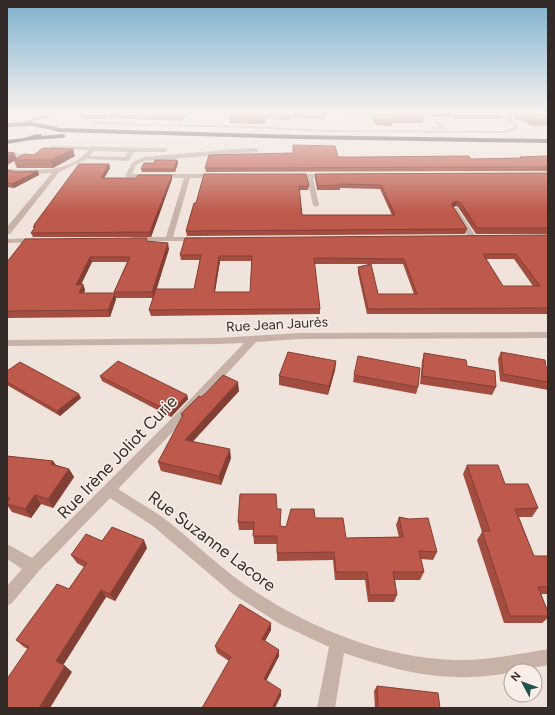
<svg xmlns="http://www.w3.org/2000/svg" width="555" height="715" font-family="Figtree,sans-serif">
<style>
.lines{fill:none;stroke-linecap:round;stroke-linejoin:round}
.minor{fill:#c7b2a8;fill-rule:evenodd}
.major{fill:#755f59;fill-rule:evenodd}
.highway{fill:#54433f;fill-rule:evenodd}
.wall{fill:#a34d40;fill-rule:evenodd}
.shaded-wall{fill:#843f34}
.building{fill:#bd5a4b;stroke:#843f34;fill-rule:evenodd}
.labels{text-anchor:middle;stroke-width:3;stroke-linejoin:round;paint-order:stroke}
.street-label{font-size:14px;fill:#342a27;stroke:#f8eee7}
.near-street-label{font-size:17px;fill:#342a27;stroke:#f8eee7}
</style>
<rect width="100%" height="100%" fill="#f0e3db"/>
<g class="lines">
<g class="minor">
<polygon points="495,112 501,112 518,123 518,129 505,133 325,132 251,128 92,124 90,123 92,122 251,126 325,130 504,131 514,127 514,125"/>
<polygon points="435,118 444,127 444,129 431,129 431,127 438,127 433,119"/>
<path d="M 53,146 L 165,148 L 168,150 L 165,152 L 134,152 L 129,160 L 127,161 L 87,159 L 59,172 L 10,234 L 7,234 L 7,227 L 52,173 L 17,174 L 7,171 L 7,169 C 35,170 68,174 89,150 L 51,149 L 51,147 ZM 94,151 L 128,152 L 125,157 L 90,156 Z"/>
<polygon points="235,149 256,148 259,150 256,152 144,161 136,165 132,174 216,174 219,176 216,178 190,178 173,237 201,237 201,241 131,241 131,237 166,237 184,178 126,177 125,176 132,163 143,157"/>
<polygon points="14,152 22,155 26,159 19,166 14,165 20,159 12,155 11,154"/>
<polygon points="328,174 331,176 330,177 313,178 319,205 316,207 313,205 307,178 294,178 291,176 294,174"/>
<polygon points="453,208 457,208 477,238 476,240 470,240 452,209"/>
<polygon points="36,238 40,240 39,242 7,243 7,239"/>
<path d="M 548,332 L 548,338 L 300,339 L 256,342 L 186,418 L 118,489 C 135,500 153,510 169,522 C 194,542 217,565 244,584 C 304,626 381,658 455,660 C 486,661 518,654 548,649 L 548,665 C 517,671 487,679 455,677 C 416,676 380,665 344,653 L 335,708 L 317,708 L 329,647 L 280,624 L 233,594 L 153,526 L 110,498 L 38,572 L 12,603 L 7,606 L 7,586 L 22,569 L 7,559 L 7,544 L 32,558 L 178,412 L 244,343 L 217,344 L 7,346 L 7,340 L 217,338 L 300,333 Z"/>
</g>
<polygon class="major" points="58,112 66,112 18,125 16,124"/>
<g class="highway">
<polygon points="33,122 60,128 301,135 548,139 548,143 301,139 60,132 33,126 7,127 7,123"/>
<polygon points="37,134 41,134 42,136 63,134 66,136 63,138 31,140 7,144 7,140 24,138"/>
</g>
</g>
<g class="wall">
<polygon points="82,112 188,112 182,121 106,118 104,119 81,119 80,114"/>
<polygon points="233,112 500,112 504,115 503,119 455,119 454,117 422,116 424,119 423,123 392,123 392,126 376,125 370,116 325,114 325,119 290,118 289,120 266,119 265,124 230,123 229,119"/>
<polygon points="504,112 548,112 548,125 532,126 520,120 516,120"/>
<polygon points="7,152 14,153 17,159 34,155 75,156 53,168 17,168 14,161 7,165"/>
<polygon points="548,156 548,171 206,172 205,168 338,157 471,159 520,158 520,157"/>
<polygon points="177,160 178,163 175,172 142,172 141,169 154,163"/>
<polygon points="109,164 110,168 104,178 137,178 172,175 172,179 151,237 33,237 31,233 34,229 34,225"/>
<polygon points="7,171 16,172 38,171 39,175 14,188 7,187"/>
<polygon points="548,173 548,234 476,234 458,207 456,206 453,207 467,229 465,234 187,236 186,231 196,203 204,174 309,186 308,190 299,190 302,215 392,215 380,189 340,188 340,190 317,190 315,178 315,174"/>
<path d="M 548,235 L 548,314 L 367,314 L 358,273 L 358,267 L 378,294 L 414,294 L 403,264 L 314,264 L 320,309 L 320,314 L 151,316 L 149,310 L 153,298 L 116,298 L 114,292 L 127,262 L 92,262 L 81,284 L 83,284 L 85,290 L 84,293 L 115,293 L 116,299 L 110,317 L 7,318 L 7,262 L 148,242 L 169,249 L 156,289 L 194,289 L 200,260 L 181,260 L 180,255 ZM 486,259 L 514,259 L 533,286 L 503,286 ZM 220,261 L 252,261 L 250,292 L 215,292 Z"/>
<polygon points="501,352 548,368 548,390 500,381 498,359"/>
<polygon points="424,353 467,366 496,387 492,395 420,384 422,361"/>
<polygon points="336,361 335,370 328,395 279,385 279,376"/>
<polygon points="7,371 81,398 60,416 7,385"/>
<polygon points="354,375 418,387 416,394 353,382"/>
<polygon points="100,376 187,395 188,399 171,417 102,381"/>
<polygon points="239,391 193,441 231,458 221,485 161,471 158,462 182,418 181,414 205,394"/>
<polygon points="7,456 53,461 56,465 69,469 74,477 53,508 41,504 31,518 12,512 7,505"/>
<polygon points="467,465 505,484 538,508 532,517 519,517 534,556 548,556 548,594 541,594 548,612 548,618 542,623 504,623 477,540 482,532 463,474"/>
<polygon points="277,509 281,526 286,527 315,518 346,538 399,537 396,525 399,517 437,552 433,560 421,559 424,572 420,580 395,580 397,595 394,602 368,602 365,580 335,580 333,560 277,561 277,544 254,544 253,530 239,530 238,522"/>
<polygon points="102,541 147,548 115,601 106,597 63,665 65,666 72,672 24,647 16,640 69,589 84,567 77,563 71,555"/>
<polygon points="271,623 271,630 265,641 279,656 266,681 281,696 217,653 215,646"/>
<polygon points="377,686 440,708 375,708 374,691"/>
</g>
<g class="shaded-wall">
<polygon points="184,112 188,112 182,121 181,116"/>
<polygon points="105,113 106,118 104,119 103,114"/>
<polygon points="73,149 75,156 53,168 51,160"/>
<polygon points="14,153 17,159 7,165 7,157"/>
<polygon points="177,160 178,163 175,172 174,169"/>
<polygon points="109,164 110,168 102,182 101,178"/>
<polygon points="38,171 39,175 14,188 12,184"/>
<polygon points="172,175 172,179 151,237 150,232"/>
<polygon points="457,201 456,206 451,208 452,203"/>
<polygon points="168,243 169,249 154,298 152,292"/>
<polygon points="219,256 220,261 214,297 214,292"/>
<polygon points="90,257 92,262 78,291 76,285"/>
<polygon points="83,284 85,290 81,299 79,293"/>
<polygon points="115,293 116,299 110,317 108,310"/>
<polygon points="336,361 335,370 328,395 329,386"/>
<polygon points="238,382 239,391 187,448 185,440"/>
<polygon points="79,394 81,398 60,416 57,411"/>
<polygon points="187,395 188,399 171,417 170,412"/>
<polygon points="230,449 231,458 221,485 219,476"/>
<polygon points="53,461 58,470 51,464"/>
<polygon points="69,469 74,477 53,508 48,499"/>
<polygon points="35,495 41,504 31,518 25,509"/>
<polygon points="144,540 147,548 115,601 110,594"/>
<polygon points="101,590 106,597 62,667 56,661"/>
<polygon points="271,623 271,630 262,646 262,639"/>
<polygon points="279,650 279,656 264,685 264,679"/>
<polygon points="65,666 72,672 50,708 39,708"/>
<polygon points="281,690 281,696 275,708 272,708"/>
</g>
<g class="building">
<polygon points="82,112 184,112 181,116 105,113 103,114 80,114"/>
<polygon points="233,112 325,112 325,115 290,113 289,116 266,115 265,120 229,119"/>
<polygon points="371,112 420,112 424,119 391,119 393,121 376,121"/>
<polygon points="439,112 500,112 504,115 456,114 455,113"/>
<polygon points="512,112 548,112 548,121 534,121 522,116 517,115"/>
<polygon points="293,145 335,146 338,157 363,157 469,156 471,159 522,158 520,157 548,156 548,167 205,168 209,155 293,153"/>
<polygon points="43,148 73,149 51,160 14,160 24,154 34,155"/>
<polygon points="7,152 14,153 7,157"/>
<polygon points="155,160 177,160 174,169 141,169 144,163 154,163"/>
<polygon points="79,164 109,164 101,178 137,178 138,175 172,175 150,232 31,233 35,227 33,227 35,225 34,225"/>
<polygon points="8,170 16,172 38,171 12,184 7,183 7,171"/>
<polygon points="548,173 548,228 477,228 460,202 457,201 452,203 452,205 467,229 186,231 194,203 196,203 204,174 306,174 309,186 299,186 302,215 395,215 381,185 339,184 340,185 318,186 315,174"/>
<path d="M 548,235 L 548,308 L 368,309 L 358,267 L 371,264 L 378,294 L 417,294 L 404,259 L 314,258 L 320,309 L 149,310 L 156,289 L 194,289 L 201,255 L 180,255 L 185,238 ZM 483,254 L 516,254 L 540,286 L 503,286 ZM 219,256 L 252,256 L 250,292 L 214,292 Z"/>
<polygon points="147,238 146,241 168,243 152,292 114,292 130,257 90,257 76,285 83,284 79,293 115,293 108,310 7,311 7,262 25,239"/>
<polygon points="288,352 336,361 329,386 279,376"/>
<polygon points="501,352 545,360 546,367 548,368 548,382 503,374"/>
<polygon points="424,353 466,360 467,366 495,371 496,387 422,376"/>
<polygon points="358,356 420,368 418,387 354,375"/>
<polygon points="118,361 187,395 170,412 100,376"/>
<polygon points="20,362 79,394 57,411 7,382 7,371"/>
<polygon points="223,375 238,382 185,440 230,449 219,476 158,462 183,415 181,414 199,396 201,397 205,394"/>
<polygon points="7,456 53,461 51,464 69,469 48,499 35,495 25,509 7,504 7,502 10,498 7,497"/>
<polygon points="467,465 498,465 505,484 528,484 538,508 515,509 534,556 548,556 548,587 538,587 548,612 548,616 510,616 482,531 490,531"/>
<polygon points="240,494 276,494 277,509 281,509 280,526 286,527 291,509 314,509 315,518 343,518 346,538 403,537 399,517 409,519 428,518 437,552 419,551 424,572 393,572 397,595 370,595 367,572 336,572 334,552 277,553 277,536 253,536 254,522 238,522"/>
<polygon points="112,527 144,540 110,594 101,590 56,661 65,666 39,708 7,708 7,679 29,647 16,640 57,584 69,589 87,563 71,555 86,534 102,541"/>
<polygon points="240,604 271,623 262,639 279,650 264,679 281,690 272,708 202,708 231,657 215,646"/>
<polygon points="377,686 438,693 440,708 378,708"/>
</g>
<linearGradient id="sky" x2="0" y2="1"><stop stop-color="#7db0ce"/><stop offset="0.53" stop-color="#f8f2ef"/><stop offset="1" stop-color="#f8f2ef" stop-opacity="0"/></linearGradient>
<rect width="555" height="212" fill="url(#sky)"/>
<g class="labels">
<g class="street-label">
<text transform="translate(277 324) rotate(-3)" y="5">Rue Jean Jaurès</text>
</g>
<g class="near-street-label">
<text transform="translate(117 457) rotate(-46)" y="6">Rue Irène Joliot Curie</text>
<text transform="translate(212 541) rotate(37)" y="6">Rue Suzanne Lacore</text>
</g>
</g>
<rect width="555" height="715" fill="none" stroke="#342a27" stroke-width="16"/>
<g transform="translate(523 683) rotate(311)"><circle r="19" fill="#f8eee7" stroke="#aaa09a"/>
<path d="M0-3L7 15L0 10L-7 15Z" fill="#205250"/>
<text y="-6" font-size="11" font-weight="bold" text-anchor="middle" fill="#342a27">N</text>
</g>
</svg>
